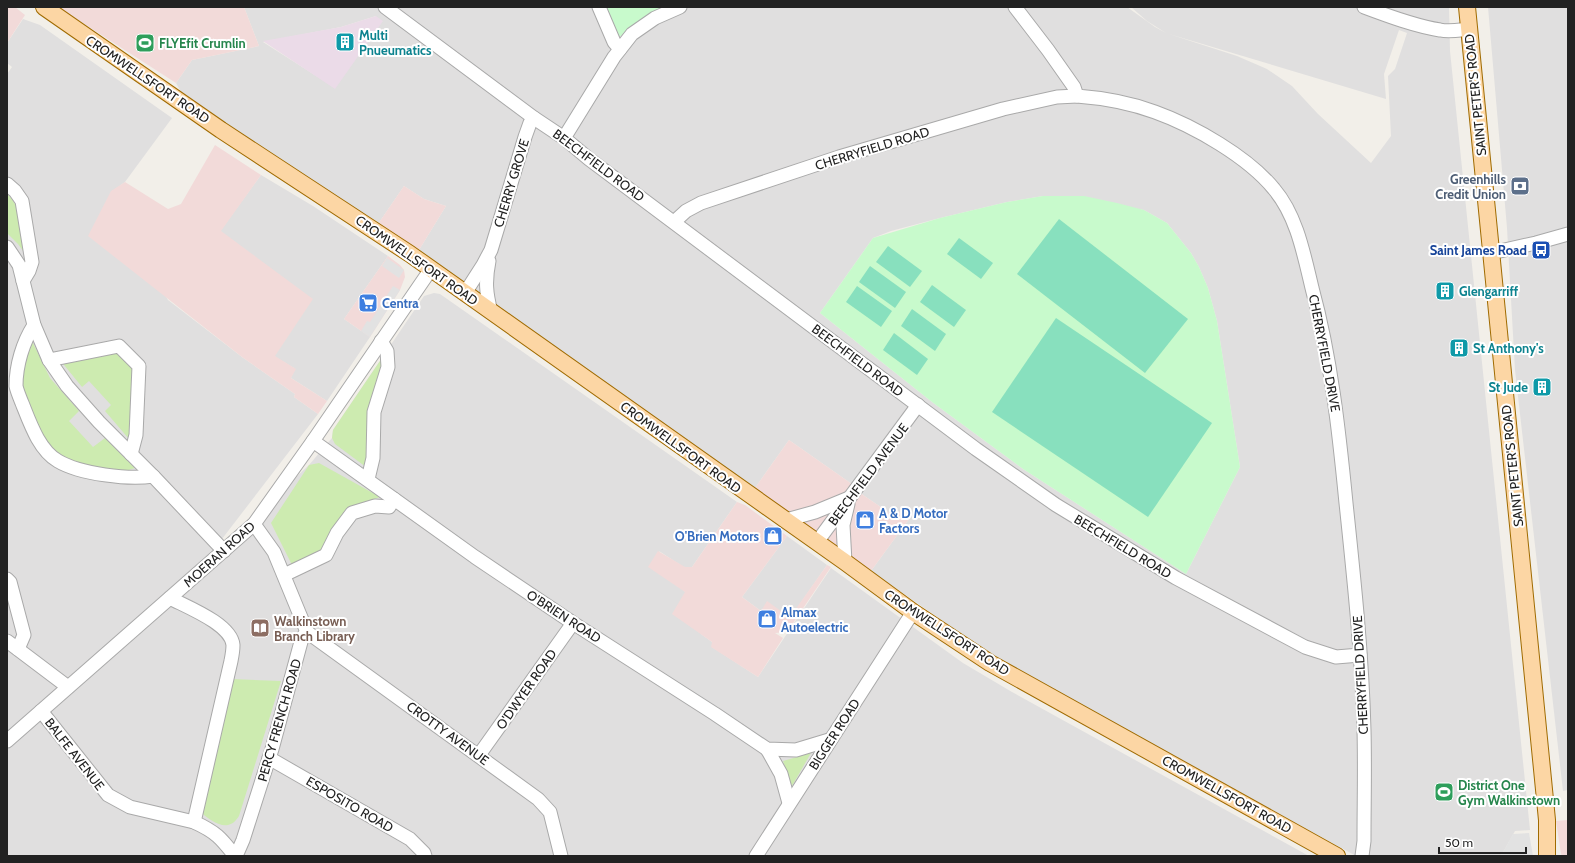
<svg xmlns="http://www.w3.org/2000/svg" width="1575" height="863" font-family="Cabin,sans-serif">
<style>
.residential{fill:#e0dfdf;fill-rule:evenodd}
.commercial{fill:#f2dad9}
.industrial{fill:#ebdbe8}
.grass{fill:#cdebb0}
.park{fill:#c8facc}
.pitch{fill:#88e0be}
.parking{fill:#e2e2e2}
.lines{fill:none;stroke-linecap:round;stroke-linejoin:round}
.minor-casing{stroke:#a9a9a9;stroke-width:15}
.major-casing{stroke:#a06b00;stroke-width:18}
.minor{stroke:#fff;stroke-width:13}
.major{stroke:#fcd6a4;stroke-width:16}
.labels{text-anchor:middle;stroke-width:4;stroke-linejoin:round;paint-order:stroke}
.culture-label{font-size:13px;font-weight:bold;fill:#0d838f;stroke:#fff;text-anchor:start}
.leisure-label{font-size:13px;font-weight:bold;fill:#27864d;stroke:#fff;text-anchor:start}
.street-label{font-size:13px;fill:#222;stroke:#fff}
.service-label{font-size:13px;font-weight:bold;fill:#4e5e75;stroke:#fff;text-anchor:end}
.transit-label{font-size:13px;font-weight:bold;fill:#164399;stroke:#fff;text-anchor:end}
.shop-label{font-size:13px;font-weight:bold;fill:#366cbe;stroke:#fff;text-anchor:start}
.education-label{font-size:13px;font-weight:bold;fill:#785e54;stroke:#fff;text-anchor:start}
</style>
<rect width="100%" height="100%" fill="#f2efe9"/>
<g class="residential">
<path d="M 244,7 L 1127,7 L 1155,27 L 1166,33 L 1147,21 L 1131,7 L 1449,7 L 1450,51 L 1530,830 L 1515,831 L 1501,856 L 1356,856 L 996,658 L 871,571 L 909,519 L 898,511 L 894,516 L 863,495 L 849,482 L 789,440 L 755,488 L 419,250 L 446,206 L 424,199 L 404,186 L 378,224 L 185,99 L 176,83 L 192,60 L 259,46 ZM 376,16 L 335,88 L 263,42 L 341,27 ZM 1399,30 L 1407,33 L 1395,69 L 1388,76 L 1391,136 L 1371,163 L 1318,114 L 1292,86 L 1267,69 L 1237,56 L 1169,34 L 1386,99 L 1384,74 ZM 1043,196 L 1144,210 L 1167,223 L 1191,253 L 1199,267 L 1208,288 L 1217,321 L 1240,467 L 1186,574 L 1023,469 L 932,402 L 820,313 L 873,238 L 891,231 L 940,218 L 1007,202 Z"/>
<polygon points="1488,7 1568,7 1568,790 1563,791 1515,370 1507,228"/>
<polygon points="23,19 40,25 172,118 125,182 111,192 168,300 242,357 295,394 294,397 318,414 202,565 309,465 332,438 333,430 424,296 434,293 440,294 737,502 692,567 685,568 659,551 685,592 701,634 712,642 712,647 758,677 831,568 963,663 1012,692 1309,856 7,856 7,74 12,67 7,63 7,43"/>
<polygon points="261,175 313,206 388,256 344,319 370,337 327,401 291,378 294,368 275,357 220,231"/>
<polygon points="787,536 827,565 795,611 785,614 761,611 742,597"/>
</g>
<g class="commercial">
<polygon points="7,7 15,7 25,15 7,43"/>
<polygon points="58,7 244,7 259,46 192,60 176,83"/>
<polygon points="215,145 261,175 221,231 313,299 275,356 296,369 291,378 327,401 318,414 294,397 295,394 242,357 88,236 111,191 125,182 168,209 181,204"/>
<polygon points="404,186 424,199 446,206 419,250 378,224"/>
<polygon points="388,256 400,265 404,270 405,277 400,290 370,337 344,319"/>
<polygon points="789,440 849,482 863,495 894,516 898,511 909,519 871,571 755,488"/>
<polygon points="737,502 745,505 787,536 742,597 761,611 767,601 785,614 790,607 795,610 827,565 831,567 787,632 775,633 783,638 758,677 711,647 712,642 672,614 685,592 648,567 658,551 685,567 692,567"/>
<polygon points="1568,820 1568,856 1562,856 1561,854 1556,821"/>
</g>
<polygon class="industrial" points="376,16 383,21 335,89 263,41 341,27"/>
<g class="grass">
<path d="M 7,194 C 22,206 24,237 26,255 L 18,244 L 7,233 Z"/>
<polygon points="28,343 33,343 50,378 79,411 69,421 93,447 105,438 135,468 123,472 85,469 57,456 34,422 24,395 22,372"/>
<polygon points="115,350 131,359 135,377 129,439 105,411 111,405 89,381 82,387 60,360"/>
<polygon points="384,355 385,359 369,413 366,467 335,444 332,438 333,430"/>
<polygon points="319,463 380,497 346,509 332,531 326,550 292,565 271,523 309,465"/>
<path d="M 232,679 L 281,681 L 239,816 C 228,834 213,822 200,812 Z"/>
<polygon points="811,753 792,786 783,761"/>
</g>
<g class="park">
<polygon points="605,7 663,7 627,29 621,36 618,36"/>
<polygon points="1043,196 1084,196 1117,203 1144,210 1167,223 1191,253 1199,267 1208,288 1217,321 1240,467 1186,574 1023,469 932,402 820,313 873,238 940,218 1007,202"/>
</g>
<g class="pitch">
<polygon points="1059,219 1188,319 1145,373 1017,274"/>
<polygon points="959,238 993,263 981,279 947,254"/>
<polygon points="888,246 922,271 910,287 876,262"/>
<polygon points="870,266 906,292 895,308 859,282"/>
<polygon points="932,285 966,310 954,327 920,302"/>
<polygon points="857,286 892,311 881,327 846,302"/>
<polygon points="912,309 946,334 935,351 901,326"/>
<polygon points="1056,318 1212,423 1148,517 992,412"/>
<polygon points="894,333 928,359 917,375 883,350"/>
</g>
<g class="parking">
<polygon points="387,258 404,270 399,278 382,266"/>
<polygon points="393,286 400,290 370,337 361,331 367,321 370,322"/>
<polygon points="1529,833 1533,856 1501,856 1513,834"/>
</g>
<g class="lines">
<g class="minor-casing">
<g id="minor">
<polyline points="385,7 534,118 564,138 589,159 976,449 1056,505 1176,578 1305,647 1336,657 1360,655"/>
<polyline points="599,7 614,42 620,49"/>
<path d="M 1015,7 L 1048,50 L 1074,87 L 1077,96 C 1103,98 1131,103 1155,112 C 1194,126 1248,157 1274,189 C 1297,216 1304,255 1312,288 C 1331,358 1339,431 1346,503 C 1354,579 1362,654 1364,730 C 1365,767 1364,804 1364,841 L 1362,856"/>
<path d="M 1364,7 C 1388,16 1415,26 1440,30 C 1450,32 1459,30 1469,29"/>
<polyline points="564,138 614,57 632,34 655,18 680,7"/>
<polyline points="7,184 15,191 22,201 32,262 29,271 23,281"/>
<polyline points="674,222 686,211 701,203 839,157 1003,109 1057,97 1077,96"/>
<polyline points="7,247 19,265 34,325 49,360 67,386 99,422 153,476 224,551"/>
<polyline points="1491,253 1536,243 1568,234"/>
<path d="M 489,261 C 485,281 486,293 491,312"/>
<polyline points="465,293 483,265 491,250 525,137 530,123 534,118"/>
<path d="M 34,325 C 23,342 16,365 16,386 C 17,391 20,398 22,403 C 30,423 39,450 58,461 C 80,474 129,480 153,476"/>
<polyline points="49,360 119,346 139,366 136,435 131,454"/>
<polyline points="313,441 475,557 573,623 715,714 767,749 796,750 829,740"/>
<polyline points="368,479 373,458 374,412 388,367 387,351 381,341"/>
<polyline points="786,520 815,512 849,498"/>
<polyline points="254,524 274,552 307,632"/>
<polyline points="817,542 918,405"/>
<polyline points="845,562 843,525 848,504"/>
<polyline points="284,575 326,555 337,533 352,513 375,506 389,507 394,499"/>
<polyline points="7,579 10,582 24,635 18,649"/>
<path d="M 170,598 C 187,607 231,624 233,645 C 233,650 232,656 231,661 L 194,822"/>
<polyline points="307,632 538,799 550,812 561,856"/>
<polyline points="7,641 68,687"/>
<path d="M 41,711 L 108,795 L 130,807 L 194,822 C 216,832 221,838 235,856"/>
<polyline points="7,741 254,524 313,441 431,269"/>
<polyline points="767,749 781,774 789,803"/>
<polyline points="479,755 573,623"/>
<polyline points="269,758 410,839 424,853 425,856"/>
<polyline points="236,856 243,840 272,749 302,638 307,632"/>
<polyline points="756,856 913,612"/>
</g>
</g>
<g class="major-casing">
<g id="major">
<polyline points="44,7 221,130 410,254 845,562 913,612 990,663 1337,856"/>
<polyline points="1467,7 1547,820 1547,856"/>
</g>
</g>
<use href="#minor" class="minor"/>
<use href="#major" class="major"/>
</g>
<defs>
<g id="building-square" transform="scale(1)"><rect x="-9" y="-9" width="18" height="18" rx="4" fill="#0f9aa8" stroke="#fff"/><path d="M-4-6H4V6H1V3H-1V6H-4ZM-2.5-4.3h1.7v1.8h-1.7ZM.8-4.3h1.7v1.8H.8ZM-2.5-1h1.7V.8h-1.7ZM.8-1h1.7V.8H.8Z" fill="#fff"/></g>
<g id="stadium-square" transform="scale(1)"><rect x="-9" y="-9" width="18" height="18" rx="4" fill="#2e9e5b" stroke="#fff"/><path d="M0-5a6.5 5 0 1 0 0 10a6.5 5 0 1 0 0-10ZM-3.5-1.8h7v3.6h-7Z" fill="#fff"/></g>
<g id="bank-square" transform="scale(1)"><rect x="-9" y="-9" width="18" height="18" rx="4" fill="#5c6f8a" stroke="#fff"/><path d="M-6-4H6V4H-6ZM0-2.3a2.3 2.3 0 1 0 0 4.6a2.3 2.3 0 1 0 0-4.6Z" fill="#fff"/></g>
<g id="bus-square" transform="scale(1)"><rect x="-9" y="-9" width="18" height="18" rx="4" fill="#1a4fb4" stroke="#fff"/><path d="M-5-6H5V4H4V6H2V4H-2V6H-4V4H-5ZM-3.5-4V0h7V-4ZM-3.5 1.2v1.5H-2V1.2ZM2 1.2v1.5H3.5V1.2Z" fill="#fff"/></g>
<g id="supermarket-square" transform="scale(1)"><rect x="-9" y="-9" width="18" height="18" rx="4" fill="#3f7fe0" stroke="#fff"/><path d="M-6-5.5h2.5l.6 2H6L4.5 2H-2.5L-4.4-4H-6ZM-1.5 3.2a1.3 1.3 0 1 0 .1 0ZM3 3.2a1.3 1.3 0 1 0 .1 0Z" fill="#fff"/></g>
<g id="shop-square" transform="scale(1)"><rect x="-9" y="-9" width="18" height="18" rx="4" fill="#3f7fe0" stroke="#fff"/><path d="M-5-2.5h2.3a2.7 3.5 0 0 1 5.4 0H5L5.5 6h-11ZM-1.5-2.5h3a1.5 2.3 0 0 0-3 0Z" fill="#fff"/></g>
<g id="library-square" transform="scale(1)"><rect x="-9" y="-9" width="18" height="18" rx="4" fill="#8d6e63" stroke="#fff"/><path d="M-6-4Q-3-5.5-.7-3.5V5Q-3 3-6 4ZM6-4Q3-5.5 .7-3.5V5Q3 3 6 4Z" fill="#fff"/></g>
</defs>
<g fill-rule="evenodd">
<use href="#building-square" x="345" y="42"/>
<use href="#stadium-square" x="145" y="43"/>
<use href="#bank-square" x="1520" y="186"/>
<use href="#bus-square" x="1541" y="250"/>
<use href="#building-square" x="1445" y="291"/>
<use href="#supermarket-square" x="368" y="303"/>
<use href="#building-square" x="1459" y="348"/>
<use href="#building-square" x="1542" y="387"/>
<use href="#shop-square" x="865" y="520"/>
<use href="#shop-square" x="773" y="536"/>
<use href="#shop-square" x="767" y="619"/>
<use href="#library-square" x="260" y="628"/>
<use href="#stadium-square" x="1444" y="792"/>
</g>
<g class="labels">
<g class="culture-label">
<text x="359" y="40">Multi<tspan x="359" dy="15">Pnueumatics</tspan></text>
<text x="1459" y="296">Glengarriff</text>
<text x="1473" y="353">St Anthony's</text>
<text x="1528" y="392" text-anchor="end">St Jude</text>
</g>
<g class="leisure-label">
<text x="159" y="48">FLYEfit Crumlin</text>
<text x="1458" y="790">District One<tspan x="1458" dy="15">Gym Walkinstown</tspan></text>
</g>
<g class="street-label">
<text transform="translate(148 79) rotate(34)" y="5">CROMWELLSFORT ROAD</text>
<text transform="translate(1475 95) rotate(-96)" y="5">SAINT PETER'S ROAD</text>
<text transform="translate(872 148) rotate(-17)" y="5">CHERRYFIELD ROAD</text>
<text transform="translate(599 165) rotate(37)" y="5">BEECHFIELD ROAD</text>
<text transform="translate(511 183) rotate(-73)" y="5">CHERRY GROVE</text>
<text transform="translate(417 260) rotate(35)" y="5">CROMWELLSFORT ROAD</text>
<text transform="translate(1325 353) rotate(79)" y="5">CHERRYFIELD DRIVE</text>
<text transform="translate(858 360) rotate(37)" y="5">BEECHFIELD ROAD</text>
<text transform="translate(681 447) rotate(36)" y="5">CROMWELLSFORT ROAD</text>
<text transform="translate(1512 466) rotate(-96)" y="5">SAINT PETER'S ROAD</text>
<text transform="translate(868 474) rotate(-53)" y="5">BEECHFIELD AVENUE</text>
<text transform="translate(1123 546) rotate(31)" y="5">BEECHFIELD ROAD</text>
<text transform="translate(219 554) rotate(-42)" y="5">MOERAN ROAD</text>
<text transform="translate(564 616) rotate(33)" y="5">O'BRIEN ROAD</text>
<text transform="translate(947 632) rotate(33)" y="5">CROMWELLSFORT ROAD</text>
<text transform="translate(1360 675) rotate(-93)" y="5">CHERRYFIELD DRIVE</text>
<text transform="translate(526 689) rotate(-55)" y="5">O'DWYER ROAD</text>
<text transform="translate(279 720) rotate(-74)" y="5">PERCY FRENCH ROAD</text>
<text transform="translate(448 733) rotate(36)" y="5">CROTTY AVENUE</text>
<text transform="translate(834 734) rotate(-57)" y="5">BIGGER ROAD</text>
<text transform="translate(75 754) rotate(52)" y="5">BALFE AVENUE</text>
<text transform="translate(1227 794) rotate(29)" y="5">CROMWELLSFORT ROAD</text>
<text transform="translate(350 804) rotate(30)" y="5">ESPOSITO ROAD</text>
</g>
<g class="service-label">
<text x="1506" y="184">Greenhills<tspan x="1506" dy="15">Credit Union</tspan></text>
</g>
<g class="transit-label">
<text x="1527" y="255">Saint James Road</text>
</g>
<g class="shop-label">
<text x="382" y="308">Centra</text>
<text x="879" y="518">A &amp; D Motor<tspan x="879" dy="15">Factors</tspan></text>
<text x="759" y="541" text-anchor="end">O'Brien Motors</text>
<text x="781" y="617">Almax<tspan x="781" dy="15">Autoelectric</tspan></text>
</g>
<g class="education-label">
<text x="274" y="626">Walkinstown<tspan x="274" dy="15">Branch Library</tspan></text>
</g>
</g>
<rect width="1575" height="863" fill="none" stroke="#222222" stroke-width="16"/>
<path d="M1439 847v6h87v-6" fill="none" stroke="#222222" stroke-width="2"/>
<text x="1445" y="847" font-size="12" fill="#222222" stroke="#ffffff" stroke-width="3" paint-order="stroke">50 m</text>
</svg>
